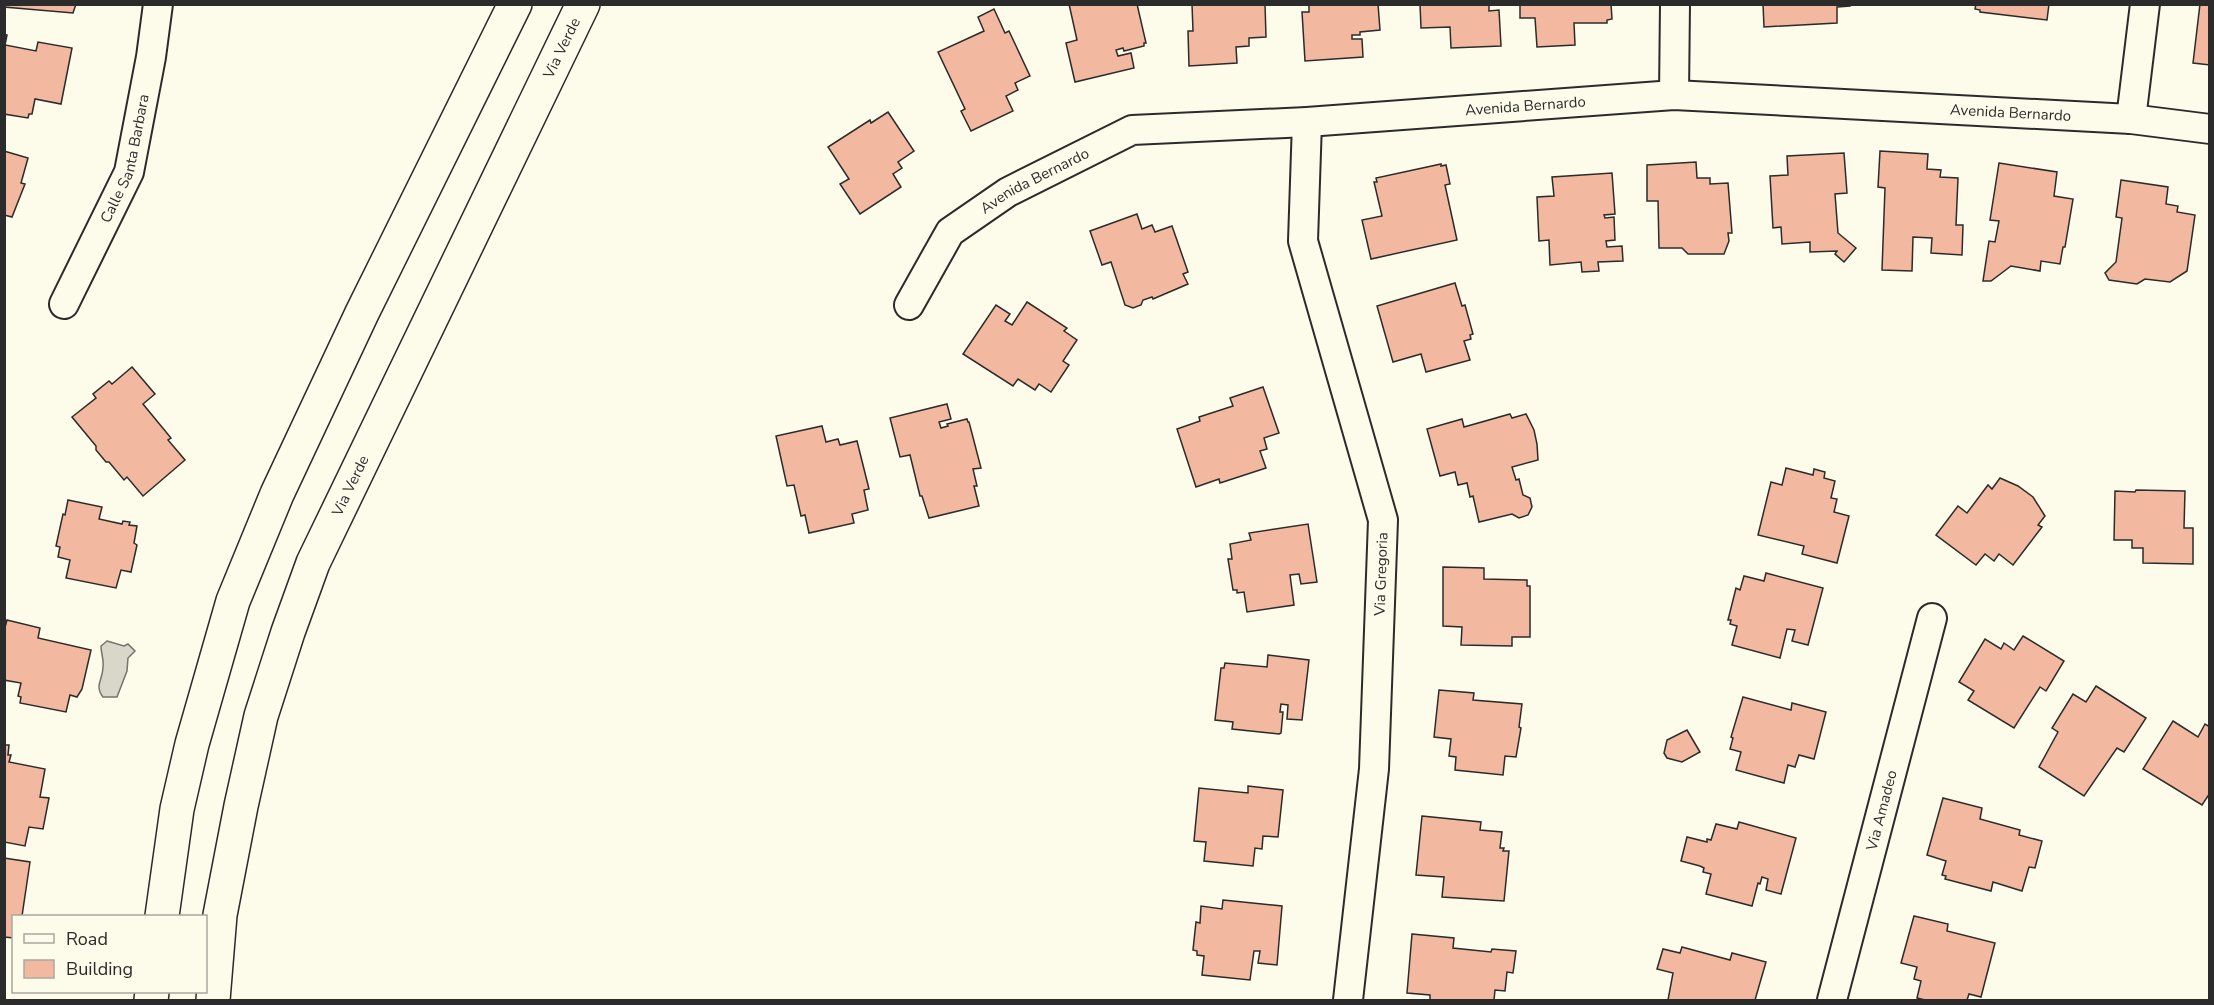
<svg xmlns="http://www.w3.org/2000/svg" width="2214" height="1005" font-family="'Nunito Sans',sans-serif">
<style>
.water{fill:#d8d7c9;stroke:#74746e;stroke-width:1.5}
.building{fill:#f2b8a0;stroke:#2b2b2b;stroke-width:1.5}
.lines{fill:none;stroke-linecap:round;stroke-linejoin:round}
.minor-casing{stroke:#2b2b2b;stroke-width:32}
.secondary-casing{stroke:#2b2b2b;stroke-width:36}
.minor{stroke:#fdfbea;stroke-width:28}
.secondary{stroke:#fdfbea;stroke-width:33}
.labels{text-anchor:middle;stroke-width:4.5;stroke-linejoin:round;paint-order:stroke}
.street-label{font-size:15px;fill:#2b2b2b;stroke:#fdfbea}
</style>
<rect width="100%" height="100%" fill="#fdfbea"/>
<path class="water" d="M 107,641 L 124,646 L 128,644 L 135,651 L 128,658 L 127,671 L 117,697 L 103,697 C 94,685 103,680 103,667 C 104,660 101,653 101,646 Z"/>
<g class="building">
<polygon points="4,4 76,4 73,13 4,7"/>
<polygon points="1069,4 1137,4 1146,43 1144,43 1144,46 1124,51 1123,48 1116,50 1118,56 1131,53 1134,68 1075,82 1066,43 1077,40"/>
<polygon points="1192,4 1265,4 1266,37 1249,38 1249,46 1236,47 1237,63 1189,66 1188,31 1193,31"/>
<polygon points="1309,4 1378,4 1380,30 1360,32 1360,35 1352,35 1352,39 1362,39 1363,57 1305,61 1302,12 1309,12"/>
<polygon points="1420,4 1489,4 1489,11 1499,10 1501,46 1451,48 1450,27 1421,28"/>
<polygon points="1520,4 1611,4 1612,19 1607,20 1607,23 1574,23 1575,45 1537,47 1535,18 1520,18"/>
<polygon points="1763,4 1850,4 1850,6 1837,7 1837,23 1764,27"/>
<polygon points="1976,4 2049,4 2047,20 1980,12 1980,10 1975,9"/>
<polygon points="2200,4 2210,4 2210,65 2193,63"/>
<polygon points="994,9 1005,33 1009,31 1030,76 1015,83 1018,90 1006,96 1013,111 971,131 961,111 965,109 938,52 984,31 978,17"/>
<polygon points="4,34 7,35 5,45 36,51 38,42 72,48 61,104 35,99 32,114 29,114 28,118 4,114"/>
<polygon points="888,112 914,151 898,162 902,168 893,174 901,187 860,214 840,184 849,179 828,147 870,120 871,123"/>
<polygon points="4,151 28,158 21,183 25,184 12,217 4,215"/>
<polygon points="1880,151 1928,154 1927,169 1941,170 1940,177 1958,178 1956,225 1963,225 1962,255 1931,253 1932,238 1913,237 1912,271 1882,270 1885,188 1878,187"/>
<polygon points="1844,153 1847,193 1835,194 1838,233 1856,248 1844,262 1835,254 1837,251 1810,252 1810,242 1782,244 1781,227 1773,228 1770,176 1788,175 1787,156"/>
<polygon points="1696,162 1697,178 1710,178 1710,184 1728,183 1732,233 1728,233 1729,241 1724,254 1688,254 1682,248 1659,248 1658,201 1647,201 1647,165"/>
<polygon points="1999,163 2057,172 2054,196 2073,199 2065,247 2063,247 2060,264 2041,261 2040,271 2011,266 1991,281 1983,281 1989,241 1995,242 1999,221 1990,220"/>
<polygon points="1441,164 1441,166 1446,165 1450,184 1445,185 1457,240 1371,259 1362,220 1382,216 1374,182 1377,182 1376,178"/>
<polygon points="1612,173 1615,214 1604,215 1605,218 1614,217 1615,240 1606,241 1607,247 1622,246 1623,261 1598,262 1599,271 1582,272 1581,262 1550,265 1549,240 1539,241 1537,197 1554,196 1552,177"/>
<polygon points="2121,180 2168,187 2166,204 2178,206 2177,212 2195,215 2187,271 2170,282 2145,279 2137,284 2109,280 2105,273 2116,262 2122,218 2116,217"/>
<polygon points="1137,214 1142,229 1152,225 1155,232 1172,226 1188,272 1183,274 1188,284 1153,299 1152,297 1143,300 1141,305 1133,308 1125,305 1111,262 1102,265 1090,231"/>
<polygon points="1455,283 1462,306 1465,305 1473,334 1470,335 1471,339 1464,341 1470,360 1426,372 1421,354 1393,362 1377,306"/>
<polygon points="1027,302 1067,328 1064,331 1077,340 1063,361 1069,365 1051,392 1039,384 1035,390 1018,379 1013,386 963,354 996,305 1010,314 1005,321 1012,325"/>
<polygon points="132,367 155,394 143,404 171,438 168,440 185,460 143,496 127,477 124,480 109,462 106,462 96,450 96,446 72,417 96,398 93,394 109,381 112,384"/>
<polygon points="1263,387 1279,433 1264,438 1267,449 1260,451 1266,468 1220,483 1219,479 1196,487 1177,429 1200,421 1199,417 1233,406 1230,398"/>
<polygon points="947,404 951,419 939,422 941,428 948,426 947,424 967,419 968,422 969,422 981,468 973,469 977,486 974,486 979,506 929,518 922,496 920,496 910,455 900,457 890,418"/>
<polygon points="1510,414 1512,418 1526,414 1534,430 1537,444 1538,460 1512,467 1516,480 1519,479 1523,495 1530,498 1532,507 1528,515 1519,518 1512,514 1479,522 1473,496 1470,497 1467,483 1458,485 1455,472 1440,476 1427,429 1462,419 1464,427"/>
<polygon points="822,426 826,442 838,439 840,445 857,441 869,489 864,490 868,510 852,514 854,523 809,533 805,515 801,516 794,485 787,486 776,436"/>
<polygon points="1786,468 1813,475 1814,469 1825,472 1824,478 1835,481 1831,498 1837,499 1834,512 1849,516 1837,563 1802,554 1804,546 1758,535 1771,482 1782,485"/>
<polygon points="2000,478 2018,486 2033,497 2045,516 2038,525 2042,527 2013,565 1999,554 1994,561 1985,554 1976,565 1936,535 1958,506 1967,513 1988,485 1992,489"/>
<polygon points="2136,490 2185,491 2184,528 2193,528 2193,564 2143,563 2143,548 2132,548 2132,540 2114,540 2115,491 2135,492"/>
<polygon points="68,500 102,507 99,519 122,524 123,521 130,522 129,525 137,526 134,543 137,545 131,572 121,570 116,588 66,578 70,560 58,557 60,547 56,546 63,514 65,515"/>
<polygon points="1308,524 1317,582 1301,584 1299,574 1290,575 1294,605 1247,612 1244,592 1237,593 1237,590 1233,590 1228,559 1232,559 1230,544 1251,540 1249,533"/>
<polygon points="1443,567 1484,568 1484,579 1527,580 1527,586 1530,586 1530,637 1512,637 1512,646 1461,645 1462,627 1443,626"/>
<polygon points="1766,573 1823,588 1808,645 1792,641 1795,630 1787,629 1780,658 1732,645 1737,626 1730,624 1731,620 1728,620 1736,588 1740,590 1744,576 1764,581"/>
<polygon points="7,620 40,628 38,638 91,650 82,689 77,697 70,695 66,712 20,703 21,697 18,696 21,683 4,680 4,631"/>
<polygon points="2023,636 2064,661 2046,691 2040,687 2014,728 1968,700 1974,691 1959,682 1985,639 2001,649 2004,643 2014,650"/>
<polygon points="1268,655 1309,660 1302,720 1287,719 1288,705 1281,704 1280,712 1283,712 1281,733 1279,734 1232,729 1233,722 1215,720 1221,668 1224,668 1225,663 1267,667"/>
<polygon points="2096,686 2146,718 2124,752 2117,748 2084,796 2039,767 2058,732 2052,728 2073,694 2086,702"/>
<polygon points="1439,690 1474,693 1473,700 1522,704 1519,727 1521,728 1516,757 1505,756 1503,775 1455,770 1456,757 1449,756 1451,739 1434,737"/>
<polygon points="1743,697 1791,710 1792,703 1826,712 1814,759 1799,755 1795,767 1788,765 1784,783 1736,770 1741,752 1730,749 1733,738 1731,737"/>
<polygon points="2173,721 2198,737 2205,724 2210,727 2210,793 2202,805 2143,769"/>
<polygon points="1687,730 1700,752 1682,762 1667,758 1664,753 1667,740"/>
<polygon points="4,745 9,745 8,755 11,755 9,762 45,769 40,797 49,798 43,829 29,827 25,846 4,842"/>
<polygon points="1248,786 1283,790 1278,837 1263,836 1262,849 1255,848 1253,866 1204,861 1206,842 1194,841 1199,788 1248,793"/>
<polygon points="1943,798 1982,808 1980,819 2020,830 2019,835 2042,841 2035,868 2029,867 2022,891 1993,882 1991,891 1945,879 1946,876 1942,875 1946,861 1927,855"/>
<polygon points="1422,816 1481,822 1480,830 1502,832 1500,848 1504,848 1503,851 1509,851 1504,901 1442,897 1444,877 1416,875"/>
<polygon points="1739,822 1796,838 1781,894 1766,890 1768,879 1762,877 1760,884 1758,883 1752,906 1706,894 1711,874 1703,872 1704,868 1700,866 1681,861 1687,837 1707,842 1707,839 1711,840 1716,824 1737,829"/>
<polygon points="4,858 30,862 22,916 14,916 14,938 4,937"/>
<polygon points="1223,900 1282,906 1277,965 1258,963 1260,951 1254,951 1250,980 1202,975 1204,956 1197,955 1197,951 1193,950 1196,922 1200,923 1201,906 1222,909"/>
<polygon points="1914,916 1948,924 1947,931 1995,943 1981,997 1969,994 1967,1000 1925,1000 1917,998 1921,981 1914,979 1917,967 1901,963"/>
<polygon points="1412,934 1454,938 1453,948 1491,952 1492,949 1516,951 1513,973 1507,972 1505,991 1495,990 1494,1000 1430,1000 1430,995 1407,993"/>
<polygon points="1682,947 1730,960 1732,953 1766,962 1755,1000 1668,1000 1673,973 1657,969 1663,949 1680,953"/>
</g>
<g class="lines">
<g class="minor-casing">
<g id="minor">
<polyline points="1674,95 1675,4"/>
<polyline points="2131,119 2145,4"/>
<polyline points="1307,122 1303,241 1383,520 1374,769 1348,1000"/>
<path id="s1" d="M 64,304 L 129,172 L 151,57 L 158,4"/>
<path id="s2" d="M 909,305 L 950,232 L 1008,192 L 1132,130 L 1307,122 L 1674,95 L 2131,119 L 2210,129"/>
<path id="s3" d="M 1832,1000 L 1932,618"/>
</g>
</g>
<g class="secondary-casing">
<g id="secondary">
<polyline points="162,916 177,809 192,744 233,601 277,494 362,313 515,4"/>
<polyline points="151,1000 152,992"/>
<path id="s4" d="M 213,1000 L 220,915 L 241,806 L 261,716 L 288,632 L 313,563 L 583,4"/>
</g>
</g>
<use href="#minor" class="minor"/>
<use href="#secondary" class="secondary"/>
</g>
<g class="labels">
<g class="street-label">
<text dy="5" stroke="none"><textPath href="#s4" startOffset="1022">Via Verde</textPath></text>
<text dy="5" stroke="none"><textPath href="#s2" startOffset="687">Avenida Bernardo</textPath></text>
<text dy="5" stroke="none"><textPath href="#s2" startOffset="1173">Avenida Bernardo</textPath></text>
<text dy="5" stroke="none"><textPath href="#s1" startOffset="159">Calle Santa Barbara</textPath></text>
<text dy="5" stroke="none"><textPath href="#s2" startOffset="183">Avenida Bernardo</textPath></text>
<text dy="5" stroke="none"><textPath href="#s4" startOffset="536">Via Verde</textPath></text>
<text transform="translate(1381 574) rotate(-88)" y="5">Via Gregoria</text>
<text dy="5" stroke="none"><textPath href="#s3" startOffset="196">Via Amadeo</textPath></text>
</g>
</g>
<rect width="2214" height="1005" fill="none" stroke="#2b2b2b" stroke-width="12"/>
<rect x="12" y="915" width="195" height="78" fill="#fdfbea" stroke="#a9a89e" stroke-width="1.5"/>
<rect x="24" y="934" width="30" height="9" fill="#fdfbea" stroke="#a9a89e" stroke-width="1.5"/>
<text x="66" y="945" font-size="18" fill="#2b2b2b">Road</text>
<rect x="24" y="960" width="30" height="18" fill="#f2b8a0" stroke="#a9a89e" stroke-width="1.5"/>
<text x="66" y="975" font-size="18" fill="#2b2b2b">Building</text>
</svg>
